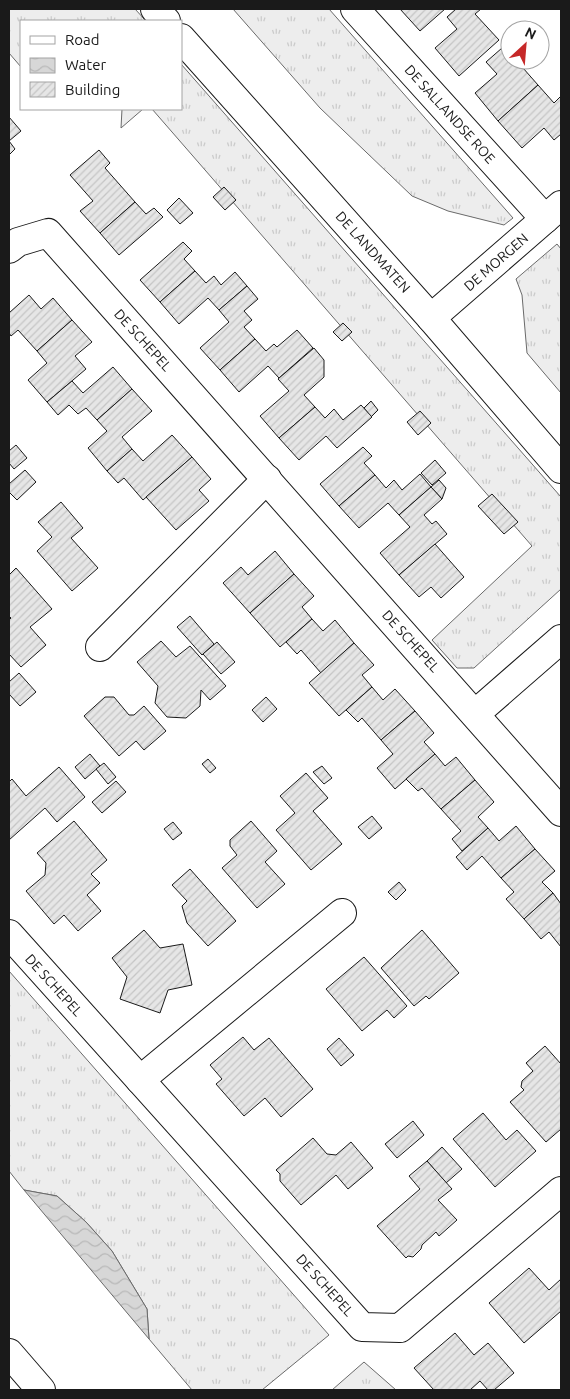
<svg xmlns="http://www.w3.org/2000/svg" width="570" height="1399" font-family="Ubuntu,sans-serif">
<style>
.grass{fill:url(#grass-tufts);stroke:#6a6a6a}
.water{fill:url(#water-waves);stroke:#6a6a6a}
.building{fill:url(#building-hatch);stroke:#1a1a1a}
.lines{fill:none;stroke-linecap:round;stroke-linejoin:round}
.street-casing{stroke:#1a1a1a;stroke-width:30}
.secondary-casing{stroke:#1a1a1a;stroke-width:30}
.primary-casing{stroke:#1a1a1a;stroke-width:30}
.street{stroke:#fff;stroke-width:28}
.secondary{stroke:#fff;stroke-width:28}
.primary{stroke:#fff;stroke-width:28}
.labels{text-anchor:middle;stroke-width:4;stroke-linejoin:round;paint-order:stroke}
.street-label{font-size:14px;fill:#1a1a1a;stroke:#fff}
</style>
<defs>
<pattern id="grass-tufts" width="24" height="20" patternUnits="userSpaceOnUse" patternTransform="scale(1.25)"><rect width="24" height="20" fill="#ededed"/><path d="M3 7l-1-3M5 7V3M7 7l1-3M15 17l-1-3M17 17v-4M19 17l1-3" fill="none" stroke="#cbcbcb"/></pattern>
<pattern id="water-waves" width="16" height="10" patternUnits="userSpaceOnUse" patternTransform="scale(1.25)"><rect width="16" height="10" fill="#d7d7d7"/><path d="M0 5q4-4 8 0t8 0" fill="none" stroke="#b8b8b8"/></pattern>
<pattern id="building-hatch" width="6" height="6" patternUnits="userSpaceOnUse" patternTransform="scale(1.25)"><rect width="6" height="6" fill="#e6e6e6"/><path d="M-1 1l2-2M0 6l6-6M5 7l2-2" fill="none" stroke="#c5c5c5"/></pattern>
</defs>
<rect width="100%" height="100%" fill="#fff"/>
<g class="grass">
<polygon points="9,9 135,9 146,21 21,21 21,67 9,53"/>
<polygon points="233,9 329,9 513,218 504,225 448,211 412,196 320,108"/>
<polygon points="181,64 561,497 561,589 474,668 457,668 432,640 532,546 152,109 181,109"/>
<polygon points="122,109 143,109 121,128"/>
<polygon points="557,244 561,249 561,393 527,353 522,295 516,279"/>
<polygon points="9,971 329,1335 262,1390 192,1390 149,1339 147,1309 112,1251 86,1222 57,1196 24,1190 9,1171"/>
<polygon points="364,1362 396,1390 332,1390"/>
</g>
<polygon class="water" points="24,1190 57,1196 86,1222 112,1251 147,1309 149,1339"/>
<g class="building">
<polygon points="400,9 445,9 420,31"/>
<polygon points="456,9 481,9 475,14 499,40 459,76 435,48 457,29 447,17"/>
<polygon points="510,41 510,60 532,60 523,68 538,85 498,121 475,93 497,74 486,62"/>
<polygon points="538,85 554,103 561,96 561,134 554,140 544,128 522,148 498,121"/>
<polygon points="9,117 21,131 9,141 15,149 9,155"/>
<polygon points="99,150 110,163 105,168 135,202 100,233 80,211 93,201 70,175"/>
<polygon points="224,187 236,200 225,210 213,197"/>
<polygon points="179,198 193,213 180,224 167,210"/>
<polygon points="135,202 146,214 154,208 163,217 119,255 100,233"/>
<polygon points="183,242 192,251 184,259 195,271 160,302 140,280"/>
<polygon points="195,271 206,283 214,276 221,285 235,272 247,286 219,310 208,298 179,324 160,302"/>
<polygon points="247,286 258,299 244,311 252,320 244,327 255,339 220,370 200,348 229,322 219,310"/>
<polygon points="29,295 41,309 53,298 72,320 37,351 18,330 11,336 9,333 9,313"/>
<polygon points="72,320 92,342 75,356 86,369 47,402 28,380 47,363 37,351"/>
<polygon points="343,323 352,332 342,341 333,332"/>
<polygon points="297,330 313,348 279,378 268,366 239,392 220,370 255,339 266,351 274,344 277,347"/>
<polygon points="314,348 324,360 324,377 304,395 315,407 279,438 260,416 289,391 278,379"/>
<polygon points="113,367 132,389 97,420 86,408 78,414 69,405 58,415 47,402 72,381 83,393"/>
<polygon points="132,389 152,411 122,437 132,449 107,471 88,448 107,431 97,420"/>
<polygon points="371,401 378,410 371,417 364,408"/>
<polygon points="361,405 372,417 337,448 326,436 299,460 279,438 315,407 325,418 334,409 343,420"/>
<polygon points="420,411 431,423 418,435 407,422"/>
<polygon points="172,435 192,457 143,500 124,478 118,483 107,471 132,449 143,461"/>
<polygon points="16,445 27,458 14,469 9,463 9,451"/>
<polygon points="363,447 372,456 364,463 375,475 339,506 320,484"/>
<polygon points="192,457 211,479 199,490 209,501 176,530 146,497"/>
<polygon points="435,460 446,473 432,485 421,473"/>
<polygon points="25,470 36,482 17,500 9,492 9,484"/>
<polygon points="420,474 431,487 399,515 388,503 359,528 339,506 375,475 386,488 394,480 402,490"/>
<polygon points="439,480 446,488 442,499 431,487"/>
<polygon points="431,487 442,499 424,515 432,524 436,521 447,534 399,575 380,553 410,527 399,515"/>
<polygon points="492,494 518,522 504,534 478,506"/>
<polygon points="61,502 83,528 71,538 98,568 72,591 37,551 52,537 38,522"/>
<polygon points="435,544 464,577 441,598 431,587 419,597 399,575"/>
<polygon points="275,551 294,574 250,613 223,583 241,567 248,575"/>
<polygon points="16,568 52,609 30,627 46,645 21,667 9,654 9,620 11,618 9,616 9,575"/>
<polygon points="294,574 314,596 302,607 312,619 280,647 250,613"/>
<polygon points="190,616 214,644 202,655 177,627"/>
<polygon points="312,619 323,631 335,620 354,643 321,673 301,650 297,654 286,642"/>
<polygon points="161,641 176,657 190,646 226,686 210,700 201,690 200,706 186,718 167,717 155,703 158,686 137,662"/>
<polygon points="217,642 235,662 221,674 203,654"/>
<polygon points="354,643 374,665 362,675 372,687 339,716 309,683"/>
<polygon points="19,673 36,692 20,706 9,694 9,682"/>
<polygon points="372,687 383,700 395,689 415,711 381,740 362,718 358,722 346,710"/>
<polygon points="105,697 114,697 129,715 134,715 144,706 166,731 144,750 136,741 119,756 84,716"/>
<polygon points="266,697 277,709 263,722 252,710"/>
<polygon points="415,711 434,733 424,742 435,754 395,789 377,768 393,754 381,740"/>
<polygon points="90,754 100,766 85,779 75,767"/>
<polygon points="435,754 445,766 456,757 475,780 441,809 422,788 418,791 406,779"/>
<polygon points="208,759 216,768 210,773 202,764"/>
<polygon points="104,763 116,777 108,784 96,769"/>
<polygon points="322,766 332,778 324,784 313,772"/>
<polygon points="59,767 85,797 57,822 45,808 9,840 9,782 12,779 26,796"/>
<polygon points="306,773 328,798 313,811 342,844 311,870 276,830 295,813 280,796"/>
<polygon points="475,780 494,802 478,817 488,828 462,851 452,839 461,831 441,809"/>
<polygon points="116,781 126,792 102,813 92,802"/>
<polygon points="372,816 382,828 369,839 358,827"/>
<polygon points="74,821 107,860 91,874 100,883 87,895 101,911 78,931 64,915 54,924 26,891 45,875 46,863 37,853"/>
<polygon points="251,821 277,851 265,862 285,884 257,908 222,868 237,855 230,846 230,840"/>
<polygon points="173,822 182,833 173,840 164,829"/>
<polygon points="516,826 535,849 501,878 482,856 467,870 456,857 488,828 499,841"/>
<polygon points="535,849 555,871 542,882 553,893 524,919 506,899 514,892 501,878"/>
<polygon points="190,869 236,921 208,946 187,923 182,906 187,901 172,885"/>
<polygon points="399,882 406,890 396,900 388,892"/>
<polygon points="553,893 561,904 561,947 549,932 541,939 524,919"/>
<polygon points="144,930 160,948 183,944 192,985 168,990 160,1013 120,999 127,977 112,958"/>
<polygon points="422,930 459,973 429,999 426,996 414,1006 381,968"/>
<polygon points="364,957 407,1006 394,1018 387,1010 362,1031 326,989"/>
<polygon points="243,1037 254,1050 269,1038 313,1089 281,1117 265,1098 244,1116 216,1084 222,1079 210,1065"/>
<polygon points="339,1038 354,1055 341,1066 327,1049"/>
<polygon points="545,1046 561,1064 561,1129 546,1142 510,1102 524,1090 521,1087 522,1081 533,1071 526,1063"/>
<polygon points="483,1113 506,1140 517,1130 536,1151 495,1187 453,1139"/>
<polygon points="413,1121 424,1135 397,1158 385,1144"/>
<polygon points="313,1138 327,1154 336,1155 351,1142 373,1168 348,1189 336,1175 301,1205 280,1181 280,1174 276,1170"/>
<polygon points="442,1147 462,1169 446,1183 427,1161"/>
<polygon points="427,1161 452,1189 438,1200 457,1220 439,1236 436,1232 422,1245 421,1249 413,1257 408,1256 406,1258 377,1226 420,1189 409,1176"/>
<polygon points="529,1268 549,1290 561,1279 561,1311 524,1343 489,1303"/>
<polygon points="455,1333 474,1355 488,1343 514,1373 494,1390 488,1390 480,1381 470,1390 434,1390 414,1368"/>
</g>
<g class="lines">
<g class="street-casing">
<g id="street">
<polyline points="355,9 545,219"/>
<polyline points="9,249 18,242 48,233 561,812"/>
<polyline points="431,318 561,205"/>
<polyline points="100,647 267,479"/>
<polyline points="475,714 561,639"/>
<polyline points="9,934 362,1327 400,1328 561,1191"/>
<polyline points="140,1080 342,913"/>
</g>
</g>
<g class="secondary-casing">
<g id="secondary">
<polyline points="155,9 166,21"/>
<polyline points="181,38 431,318 561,469"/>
</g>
</g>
<g class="primary-casing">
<polyline id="primary" points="9,1353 41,1390"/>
</g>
<use href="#street" class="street"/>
<use href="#secondary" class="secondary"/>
<use href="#primary" class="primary"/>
</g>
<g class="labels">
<g class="street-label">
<text transform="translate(450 114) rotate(48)" y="5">DE SALLANDSE ROE</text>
<text transform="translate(373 252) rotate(48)" y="5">DE LANDMATEN</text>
<text transform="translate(496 262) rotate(-41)" y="5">DE MORGEN</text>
<text transform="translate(143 340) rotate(48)" y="5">DE SCHEPEL</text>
<text transform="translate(411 641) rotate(48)" y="5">DE SCHEPEL</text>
<text transform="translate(54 985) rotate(48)" y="5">DE SCHEPEL</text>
<text transform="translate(325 1285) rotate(48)" y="5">DE SCHEPEL</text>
</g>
</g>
<rect width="570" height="1399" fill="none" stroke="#1a1a1a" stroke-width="20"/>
<rect x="20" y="20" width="162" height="90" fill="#ffffff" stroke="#a3a3a3"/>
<rect x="30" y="36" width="25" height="8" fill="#ffffff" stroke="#a3a3a3"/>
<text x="65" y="45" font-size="15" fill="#1a1a1a">Road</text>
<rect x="30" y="58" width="25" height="15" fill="url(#water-waves)" stroke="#a3a3a3"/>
<text x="65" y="70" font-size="15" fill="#1a1a1a">Water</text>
<rect x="30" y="82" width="25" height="15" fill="url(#building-hatch)" stroke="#a3a3a3"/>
<text x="65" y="95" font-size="15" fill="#1a1a1a">Building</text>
<g transform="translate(525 45) rotate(26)"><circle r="24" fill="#ffffff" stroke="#a3a3a3"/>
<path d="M0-4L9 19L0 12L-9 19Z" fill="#c62828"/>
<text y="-8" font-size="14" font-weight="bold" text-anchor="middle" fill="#1a1a1a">N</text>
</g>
</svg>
